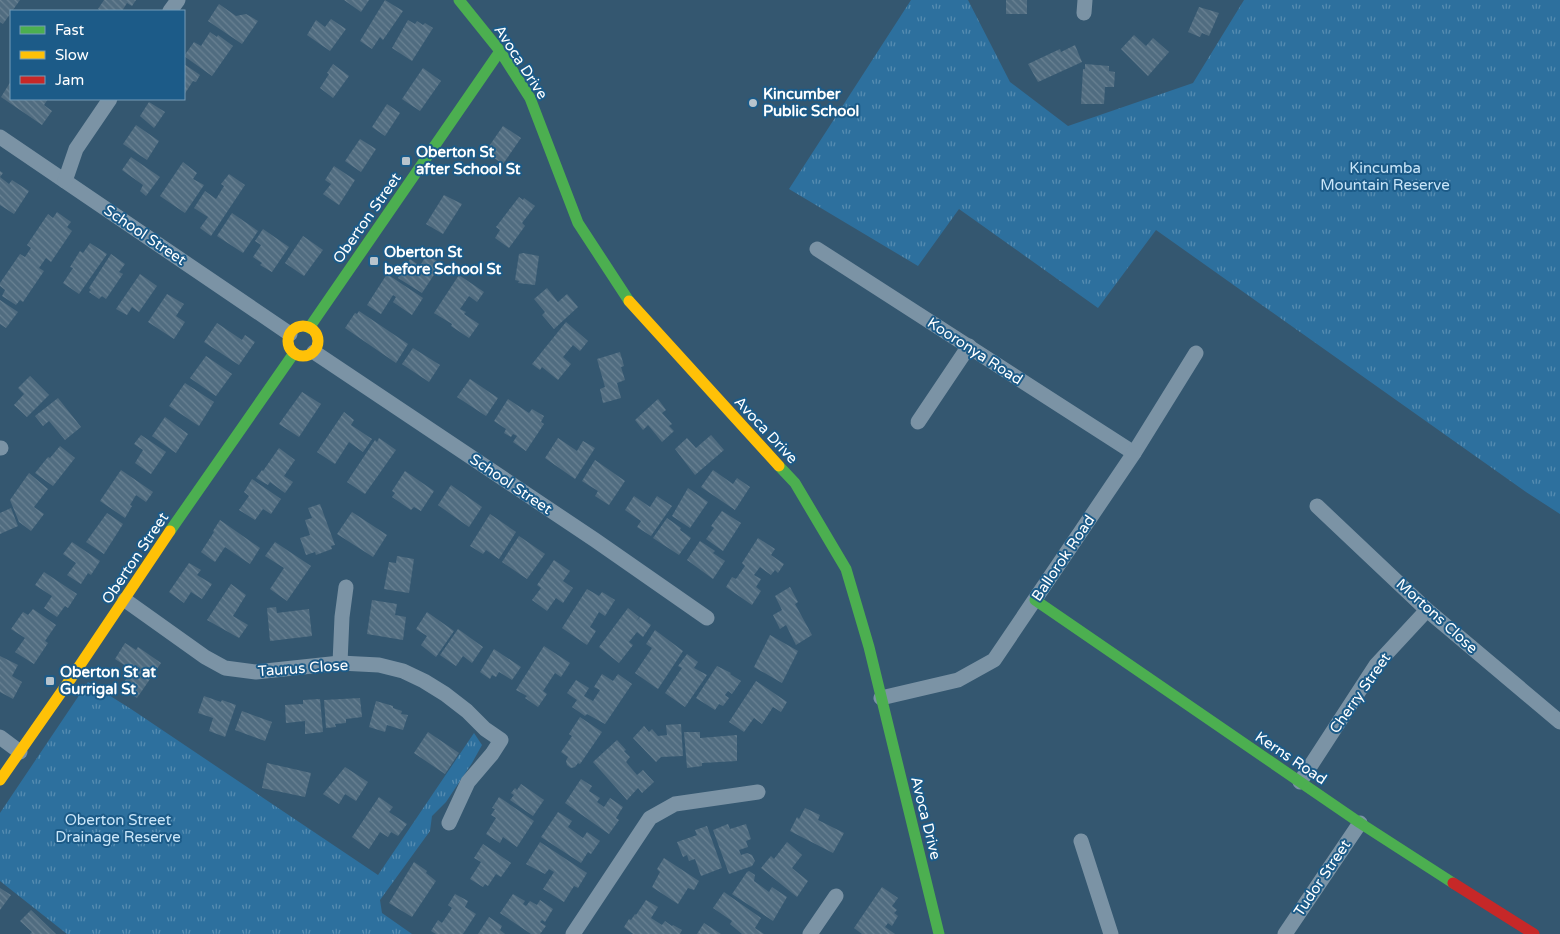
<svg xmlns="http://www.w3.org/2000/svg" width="1560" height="934" font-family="'Varela Round',sans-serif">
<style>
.park{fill:url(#park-tufts)}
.building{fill:url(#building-back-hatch)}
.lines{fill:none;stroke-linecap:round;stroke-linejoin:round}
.street{stroke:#7b93a5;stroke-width:15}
.fast{stroke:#4caf50;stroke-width:11}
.slow{stroke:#ffc107;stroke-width:11}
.jam{stroke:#c62828;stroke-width:11}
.poi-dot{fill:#b8c4cd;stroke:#1c5b88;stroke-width:2}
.labels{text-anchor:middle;stroke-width:4;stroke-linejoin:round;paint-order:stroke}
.street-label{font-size:15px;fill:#fff;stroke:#1c5b88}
.poi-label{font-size:15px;font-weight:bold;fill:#fff;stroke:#1c5b88;text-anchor:start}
.park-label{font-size:15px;fill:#cae6f9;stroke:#1c5b88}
</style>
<defs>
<pattern id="park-tufts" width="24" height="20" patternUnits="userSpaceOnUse" patternTransform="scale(1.25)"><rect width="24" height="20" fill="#2d709e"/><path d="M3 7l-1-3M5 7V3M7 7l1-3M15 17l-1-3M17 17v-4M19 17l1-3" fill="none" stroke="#578db1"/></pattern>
<pattern id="building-back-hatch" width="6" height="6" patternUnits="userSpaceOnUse" patternTransform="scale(1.25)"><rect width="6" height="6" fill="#506c80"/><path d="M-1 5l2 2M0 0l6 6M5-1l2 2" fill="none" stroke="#6a8293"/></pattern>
</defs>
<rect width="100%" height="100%" fill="#345770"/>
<g class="park">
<polygon points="911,0 968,0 1010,82 1068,126 1193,83 1244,0 1560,0 1560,514 1526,492 1156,230 1098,308 959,209 918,266 789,189"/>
<polygon points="88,682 131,709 378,875 474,733 482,745 472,763 446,802 432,816 430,831 380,900 382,913 412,934 67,934 0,881 0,813"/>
</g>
<g class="building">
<polygon points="0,0 20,0 3,24 0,22"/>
<polygon points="104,0 136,0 132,6 127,3 122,11 101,11 98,9"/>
<polygon points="344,0 369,0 361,12"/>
<polygon points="385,0 403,11 383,40 380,37 372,49 360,41"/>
<rect x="1006" y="0" width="21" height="14"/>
<polygon points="219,4 236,16 246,14 258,21 242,44 208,21"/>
<polygon points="1199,7 1219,13 1209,36 1202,33 1200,37 1188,32"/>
<polygon points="331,19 346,29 330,51 307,35 316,20 325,27"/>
<polygon points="408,20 415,24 417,21 423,25 425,23 433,28 412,61 392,48"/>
<polygon points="210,32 217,37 218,35 233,46 212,76 184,56 194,42 201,46"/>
<polygon points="1134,35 1146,46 1153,38 1169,52 1148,76 1121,49"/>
<polygon points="1075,45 1082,62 1038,82 1028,64 1060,49 1061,52"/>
<polygon points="184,64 200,75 196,82 193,81 184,95"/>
<polygon points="333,64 349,76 333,98 320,88 329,74 327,73"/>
<polygon points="1085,64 1109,66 1109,71 1115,72 1114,87 1105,87 1104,104 1081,104 1083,69 1085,69"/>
<polygon points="423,68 441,81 420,111 402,99"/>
<polygon points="11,81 11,99 48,99 44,105 52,111 42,125 1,97"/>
<polygon points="149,102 165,112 154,128 140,116"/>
<polygon points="387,104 400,113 385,136 372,127"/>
<polygon points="136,125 159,141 147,160 123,144"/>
<polygon points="503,126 521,138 503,164 485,152"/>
<polygon points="360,139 376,149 361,172 345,161"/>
<polygon points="131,157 160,177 146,196 140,191 143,185 122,170"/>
<polygon points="183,162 197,173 193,179 204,185 185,213 160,196"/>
<polygon points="334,166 355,180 339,205 323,194 331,184 325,180"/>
<polygon points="0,171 3,173 0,177 9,184 12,180 29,191 14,214 0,205"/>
<polygon points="229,174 245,185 211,236 200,228 208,217 194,208 205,191 216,199 224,186 221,184"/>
<polygon points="444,195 462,204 443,234 426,224"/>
<polygon points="519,197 523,200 524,198 535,206 522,223 525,226 509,248 495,238 500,230 496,227"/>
<polygon points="57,212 71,222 67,227 72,231 51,262 46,258 39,268 44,271 23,302 20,300 16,305 2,296 5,290 0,286 0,283 20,254 25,257 31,248 27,245 48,214 53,218"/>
<polygon points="232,213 258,231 243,253 217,236"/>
<polygon points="263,229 289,247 272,272 260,265 262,263 253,257 261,245 255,241"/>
<polygon points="303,236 323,250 304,276 285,263"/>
<polygon points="90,243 107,254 79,294 63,283 73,268 70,267 80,251 83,253"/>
<polygon points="523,253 539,256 535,285 518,283 519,281 515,280 519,254"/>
<polygon points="111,254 125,264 119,272 123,274 106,299 102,296 99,299 89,292 91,290 89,288"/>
<polygon points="427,254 441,264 422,293 398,278 410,259 420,266"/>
<polygon points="140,274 157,286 139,312 132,307 127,315 116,309"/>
<polygon points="387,274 423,298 412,315 393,302 396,297 393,295 381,314 367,305"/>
<polygon points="459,275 484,292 477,302 469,296 460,309 466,312 464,314 479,324 469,338 451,326 452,324 434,313"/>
<polygon points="547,288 558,302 567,294 578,307 554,329 542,315 545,312 534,299"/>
<polygon points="167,294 184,304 176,316 185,322 174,339 148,322"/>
<polygon points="0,300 18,312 6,328 0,324"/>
<polygon points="359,311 408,344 396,363 345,328 355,313 357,314"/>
<polygon points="566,322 588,341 580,351 573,345 563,357 571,364 558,380 542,367 540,370 532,364"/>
<polygon points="217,323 242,340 245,335 255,342 239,365 204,342"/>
<polygon points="413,348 440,365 429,382 402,364"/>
<polygon points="620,352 624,366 621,367 625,380 617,383 621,398 603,403 600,389 605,387 597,359"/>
<polygon points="206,356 232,374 216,396 190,378"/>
<polygon points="30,376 49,395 27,417 14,405 24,394 18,388"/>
<polygon points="470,379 498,398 486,416 457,397"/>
<polygon points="185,383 214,402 199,426 169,406"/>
<polygon points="302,392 321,404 299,437 279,424"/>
<polygon points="58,398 81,427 65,440 49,421 43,426 35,416"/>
<polygon points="508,399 529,413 532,409 544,416 541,422 544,424 526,451 513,442 517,436 513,434 511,437 504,433 506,429 494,421"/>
<polygon points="658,399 666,410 662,413 672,424 669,426 674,431 662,442 648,425 643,430 635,420"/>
<polygon points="344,412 354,420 351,425 372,439 363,452 349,442 335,464 317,452"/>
<polygon points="165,417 188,434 176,453 152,436"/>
<polygon points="141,435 166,452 151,474 135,463 143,450 134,444"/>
<polygon points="711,435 724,450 695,475 675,449 687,438 696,448"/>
<polygon points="379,438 396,450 365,494 347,482 375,440 377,442"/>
<polygon points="558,438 577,451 583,441 595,448 575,479 545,458"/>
<polygon points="60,446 75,458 53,486 35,473 48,457 50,458"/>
<polygon points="279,448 295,460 284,476 293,482 285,493 270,482 268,485 256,478 262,470 263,471"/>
<polygon points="595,460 625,481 609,505 595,496 598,491 582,481"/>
<polygon points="121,470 153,492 146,502 136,495 130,505 132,506 125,518 100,501"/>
<polygon points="713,470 733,484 737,478 750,487 735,510 701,487"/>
<polygon points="405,471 434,491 421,511 414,507 411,510 392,497 395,493 392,491"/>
<polygon points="29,473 48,489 34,507 44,514 31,531 19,522 10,500"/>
<polygon points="252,479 281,499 271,514 263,509 255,520 239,510 249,496 244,492"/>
<polygon points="451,485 482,507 469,527 438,505"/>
<polygon points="688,488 708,502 690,528 672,516"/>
<polygon points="634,496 650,507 657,496 672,506 651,536 637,527 641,521 625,510"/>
<polygon points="320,504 335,545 331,546 332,549 316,555 315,552 306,555 300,538 310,535 305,520 312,518 308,508"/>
<polygon points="11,508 18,526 0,534 0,513"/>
<polygon points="722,511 741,523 723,551 706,539 714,528 711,526"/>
<polygon points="352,512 387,535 373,557 337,534"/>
<polygon points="107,513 123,524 104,554 86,542"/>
<polygon points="490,514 516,532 499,559 486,550 483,554 470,546"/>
<polygon points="667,518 681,528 680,530 691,538 679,555 653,538"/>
<polygon points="220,520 260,548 250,564 225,547 215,562 201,552 214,532 213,531"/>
<polygon points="519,536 545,554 527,579 502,562"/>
<polygon points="758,538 775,549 771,555 784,564 778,573 775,570 771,575 760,567 754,575 761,579 756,587 761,591 752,605 726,587 732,577 736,579 745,566 742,563"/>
<polygon points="700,541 715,551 713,553 725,561 713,579 687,560"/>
<polygon points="72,542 100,561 91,575 88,573 81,584 67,575 76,563 63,554"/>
<polygon points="275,542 311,566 287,601 270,589 284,568 265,556"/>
<polygon points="397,556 414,559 409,593 384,589 389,562 396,563"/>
<polygon points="554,560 570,571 563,581 573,588 563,603 556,598 547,611 532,600 541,588 537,585"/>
<polygon points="189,563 201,570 197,575 212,584 202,599 191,592 184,603 169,592"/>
<polygon points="44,572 77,594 68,608 65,606 57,617 44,608 52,596 35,585"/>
<polygon points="231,584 246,595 233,616 248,625 239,638 207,620"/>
<polygon points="790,587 798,602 795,604 812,635 796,645 786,625 780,629 773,615 782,610 775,596"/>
<polygon points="587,589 599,596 602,592 615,600 605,616 599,612 590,627 596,631 587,645 562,628"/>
<polygon points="372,600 397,604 395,615 406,617 403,640 367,634"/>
<polygon points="276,607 277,613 309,609 312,636 270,641 267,608"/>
<polygon points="628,608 639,617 636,621 640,617 651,625 643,637 637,632 629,642 633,645 619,663 599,647"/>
<polygon points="33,609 56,625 45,641 48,643 34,664 15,652 25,638 11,629 23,612 28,615"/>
<polygon points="427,612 454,631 436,657 421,645 427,636 416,629"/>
<polygon points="458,629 483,647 472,663 463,656 456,666 440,655"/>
<polygon points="655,630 683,651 658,689 635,673 652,648 646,644"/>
<polygon points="770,635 798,651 782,683 754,667"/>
<polygon points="125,643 136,650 138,647 161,663 137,698 121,687 132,670 115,659"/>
<polygon points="544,646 570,663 561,677 555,673 543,691 547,694 538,707 525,698 527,696 516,690"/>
<polygon points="494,649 521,667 512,680 499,672 496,677 492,675 490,679 480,672"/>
<polygon points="687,654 698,662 694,668 707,675 685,707 665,693 682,668 678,666"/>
<polygon points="0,656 18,665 12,676 22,682 13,699 0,692"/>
<polygon points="717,666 731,673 730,674 741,681 732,694 728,691 725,695 729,698 723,706 719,704 715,710 696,698"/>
<polygon points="602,674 613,681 618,674 632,684 605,724 587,714 585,716 572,707 577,700 567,693 576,680 589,688 584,696 593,701 600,690 594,687"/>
<polygon points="756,681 787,702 781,712 773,707 762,724 754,718 744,732 729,722"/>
<polygon points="204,696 221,702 222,700 236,705 225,737 209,731 213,718 198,713"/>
<polygon points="360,698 362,717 346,719 346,723 335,724 336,727 326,728 324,700"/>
<polygon points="320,699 323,732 305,734 305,721 286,723 285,705 303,704 303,700"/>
<polygon points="376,701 393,706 393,708 402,711 401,714 408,715 403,730 387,725 385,732 369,727"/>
<polygon points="242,711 272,722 265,741 235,730"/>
<polygon points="580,717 602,732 580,764 578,763 575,767 571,768 567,765 566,761 568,757 561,752 572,736 569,734"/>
<polygon points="681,724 683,756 661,757 656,762 633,738 644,726 649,732 652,729 658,736 667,735 666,725"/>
<polygon points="428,732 459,753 445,774 414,753"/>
<polygon points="684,732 700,732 700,738 737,735 737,761 702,763 702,766 687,768"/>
<polygon points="617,740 626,750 624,751 630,757 626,762 637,775 643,770 654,782 642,793 638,788 627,800 593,762"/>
<polygon points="267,763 311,773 305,797 262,788"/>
<polygon points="345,767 368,782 356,801 345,794 339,804 323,794"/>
<polygon points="581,779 592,786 589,791 600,798 597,802 604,807 610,798 623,807 616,818 619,820 609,834 565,803"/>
<polygon points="521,784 544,800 533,816 510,800 514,795 511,793 515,788 517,790"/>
<polygon points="379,797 393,807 389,812 407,824 398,836 391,832 388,837 380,832 369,849 352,837"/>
<polygon points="499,797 534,821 517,847 503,837 500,843 486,834 496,818 491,815 495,809 492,808"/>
<polygon points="805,808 820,815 818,820 844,833 833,853 790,831 797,817 799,819"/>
<polygon points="558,812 572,821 568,827 583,838 587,832 600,841 591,854 588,852 581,863 541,837"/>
<polygon points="728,824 730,829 746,824 751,839 746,841 748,847 739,850 741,855 747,853 752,855 755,861 752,866 729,874 713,830"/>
<polygon points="707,826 722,868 701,876 695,859 689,861 687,855 683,857 677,842 697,835 695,830"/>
<polygon points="540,842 587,873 578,888 574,886 564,902 543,889 554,872 549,869 545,874 526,864"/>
<polygon points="787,842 802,855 792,868 808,881 797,897 761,868 771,856 774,859"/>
<polygon points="483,844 511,863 501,877 496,874 488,886 485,884 483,887 470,879 481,862 474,858"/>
<polygon points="664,858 699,881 694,890 688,888 678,904 652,887 660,872 657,869"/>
<polygon points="414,862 427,871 426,873 436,881 412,917 389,903"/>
<polygon points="749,871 755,875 754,881 769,892 772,887 787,897 773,921 732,894 747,872"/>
<polygon points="882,887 898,898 892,906 897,910 894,913 898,916 892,926 888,923 885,927 895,934 862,934 854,928"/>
<polygon points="0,888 11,895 0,910"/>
<polygon points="724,892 761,918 755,928 764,934 742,934 730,924 732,921 713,908"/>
<polygon points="455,894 468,901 465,907 476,914 463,934 436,934 431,931 438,920 442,923 452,908 448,905"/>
<polygon points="513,894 525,901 523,904 526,906 530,901 537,905 540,900 553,909 545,922 542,920 540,922 546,926 540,934 531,934 500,913"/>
<polygon points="646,900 658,907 651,918 662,925 665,921 672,926 673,925 682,930 680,934 633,934 624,927 629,919 631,920 635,914 636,915"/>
<polygon points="31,910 56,934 30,934 32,932 20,921"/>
<polygon points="489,917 502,926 500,930 505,934 478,934"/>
<polygon points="704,923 721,934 697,934"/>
</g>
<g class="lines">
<g class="street">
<polyline points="170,11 178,0"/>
<polyline points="1084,13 1085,0"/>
<polyline points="0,137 290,334"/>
<polyline points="65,181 76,149 110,99"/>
<polyline points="817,249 1134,453"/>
<polyline points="314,352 595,540 707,618"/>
<polyline points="918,422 969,346"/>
<polyline points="0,448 1,448"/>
<polyline points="1317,506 1427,610 1560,722"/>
<polyline points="125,600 205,657 225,668 256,672 340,663 379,665 403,671 424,681 445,694 467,711 485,729 501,740 492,754 468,782 449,823"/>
<polyline points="340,663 342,617 346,587"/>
<polyline points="881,698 958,680 994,660 1134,453 1196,353"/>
<polyline points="0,737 20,752"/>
<polyline points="1300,782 1376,665 1427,610"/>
<polyline points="1081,841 1111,934"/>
<polyline points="573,934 650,818 675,804 758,792"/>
<polyline points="810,934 836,896"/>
<polyline points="1285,934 1360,823"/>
</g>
<g class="fast">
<polyline points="459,0 500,51 530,98 578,223 629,301"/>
<polyline points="309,328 500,51"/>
<polyline points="779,466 795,483 846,569 869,647 939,934"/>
<polyline points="170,531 294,353"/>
<polyline points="1035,600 1360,823 1453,883"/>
</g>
<g class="slow">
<polyline points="629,301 779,466"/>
<circle cx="303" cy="341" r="15"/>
<polyline points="0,780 74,674 170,531"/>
</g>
<polyline class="jam" points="1453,883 1534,934"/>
</g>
<g class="poi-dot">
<circle cx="753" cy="103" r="5"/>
<rect x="401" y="156" width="10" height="10" rx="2.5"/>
<rect x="369" y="256" width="10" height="10" rx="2.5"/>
<rect x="45" y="676" width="10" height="10" rx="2.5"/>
</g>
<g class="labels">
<g class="street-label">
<text transform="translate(521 62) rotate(57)" y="5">Avoca Drive</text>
<text transform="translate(367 218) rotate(-55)" y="5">Oberton Street</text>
<text transform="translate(145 235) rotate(34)" y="5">School Street</text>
<text transform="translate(975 351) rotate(33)" y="5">Kooronya Road</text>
<text transform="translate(766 430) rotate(47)" y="5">Avoca Drive</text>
<text transform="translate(511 484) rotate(34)" y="5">School Street</text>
<text transform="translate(135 558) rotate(-56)" y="5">Oberton Street</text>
<text transform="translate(1063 558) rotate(-56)" y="5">Ballorok Road</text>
<text transform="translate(1437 616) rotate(42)" y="5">Mortons Close</text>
<text transform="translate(303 668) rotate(-4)" y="5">Taurus Close</text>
<text transform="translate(1360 693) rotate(-55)" y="5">Cherry Street</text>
<text transform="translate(1291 758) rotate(34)" y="5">Kerns Road</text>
<text transform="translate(926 818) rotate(76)" y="5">Avoca Drive</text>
<text transform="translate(1322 878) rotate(-56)" y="5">Tudor Street</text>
</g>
<g class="poi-label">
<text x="763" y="99">Kincumber<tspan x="763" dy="17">Public School</tspan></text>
<text x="416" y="157">Oberton St<tspan x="416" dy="17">after School St</tspan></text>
<text x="384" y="257">Oberton St<tspan x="384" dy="17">before School St</tspan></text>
<text x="60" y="677">Oberton St at<tspan x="60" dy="17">Gurrigal St</tspan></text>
</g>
<g class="park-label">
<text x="1385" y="173">Kincumba<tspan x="1385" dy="17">Mountain Reserve</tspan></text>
<text x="118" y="825">Oberton Street<tspan x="118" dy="17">Drainage Reserve</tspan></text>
</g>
</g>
<rect x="10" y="10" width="175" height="90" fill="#1c5b88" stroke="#779db8"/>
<rect x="20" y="26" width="25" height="8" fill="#4caf50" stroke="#779db8"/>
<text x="55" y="35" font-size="15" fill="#ffffff">Fast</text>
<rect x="20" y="51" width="25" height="8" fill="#ffc107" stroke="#779db8"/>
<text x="55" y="60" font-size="15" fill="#ffffff">Slow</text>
<rect x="20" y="76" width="25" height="8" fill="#c62828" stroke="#779db8"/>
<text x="55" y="85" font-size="15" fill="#ffffff">Jam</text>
</svg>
